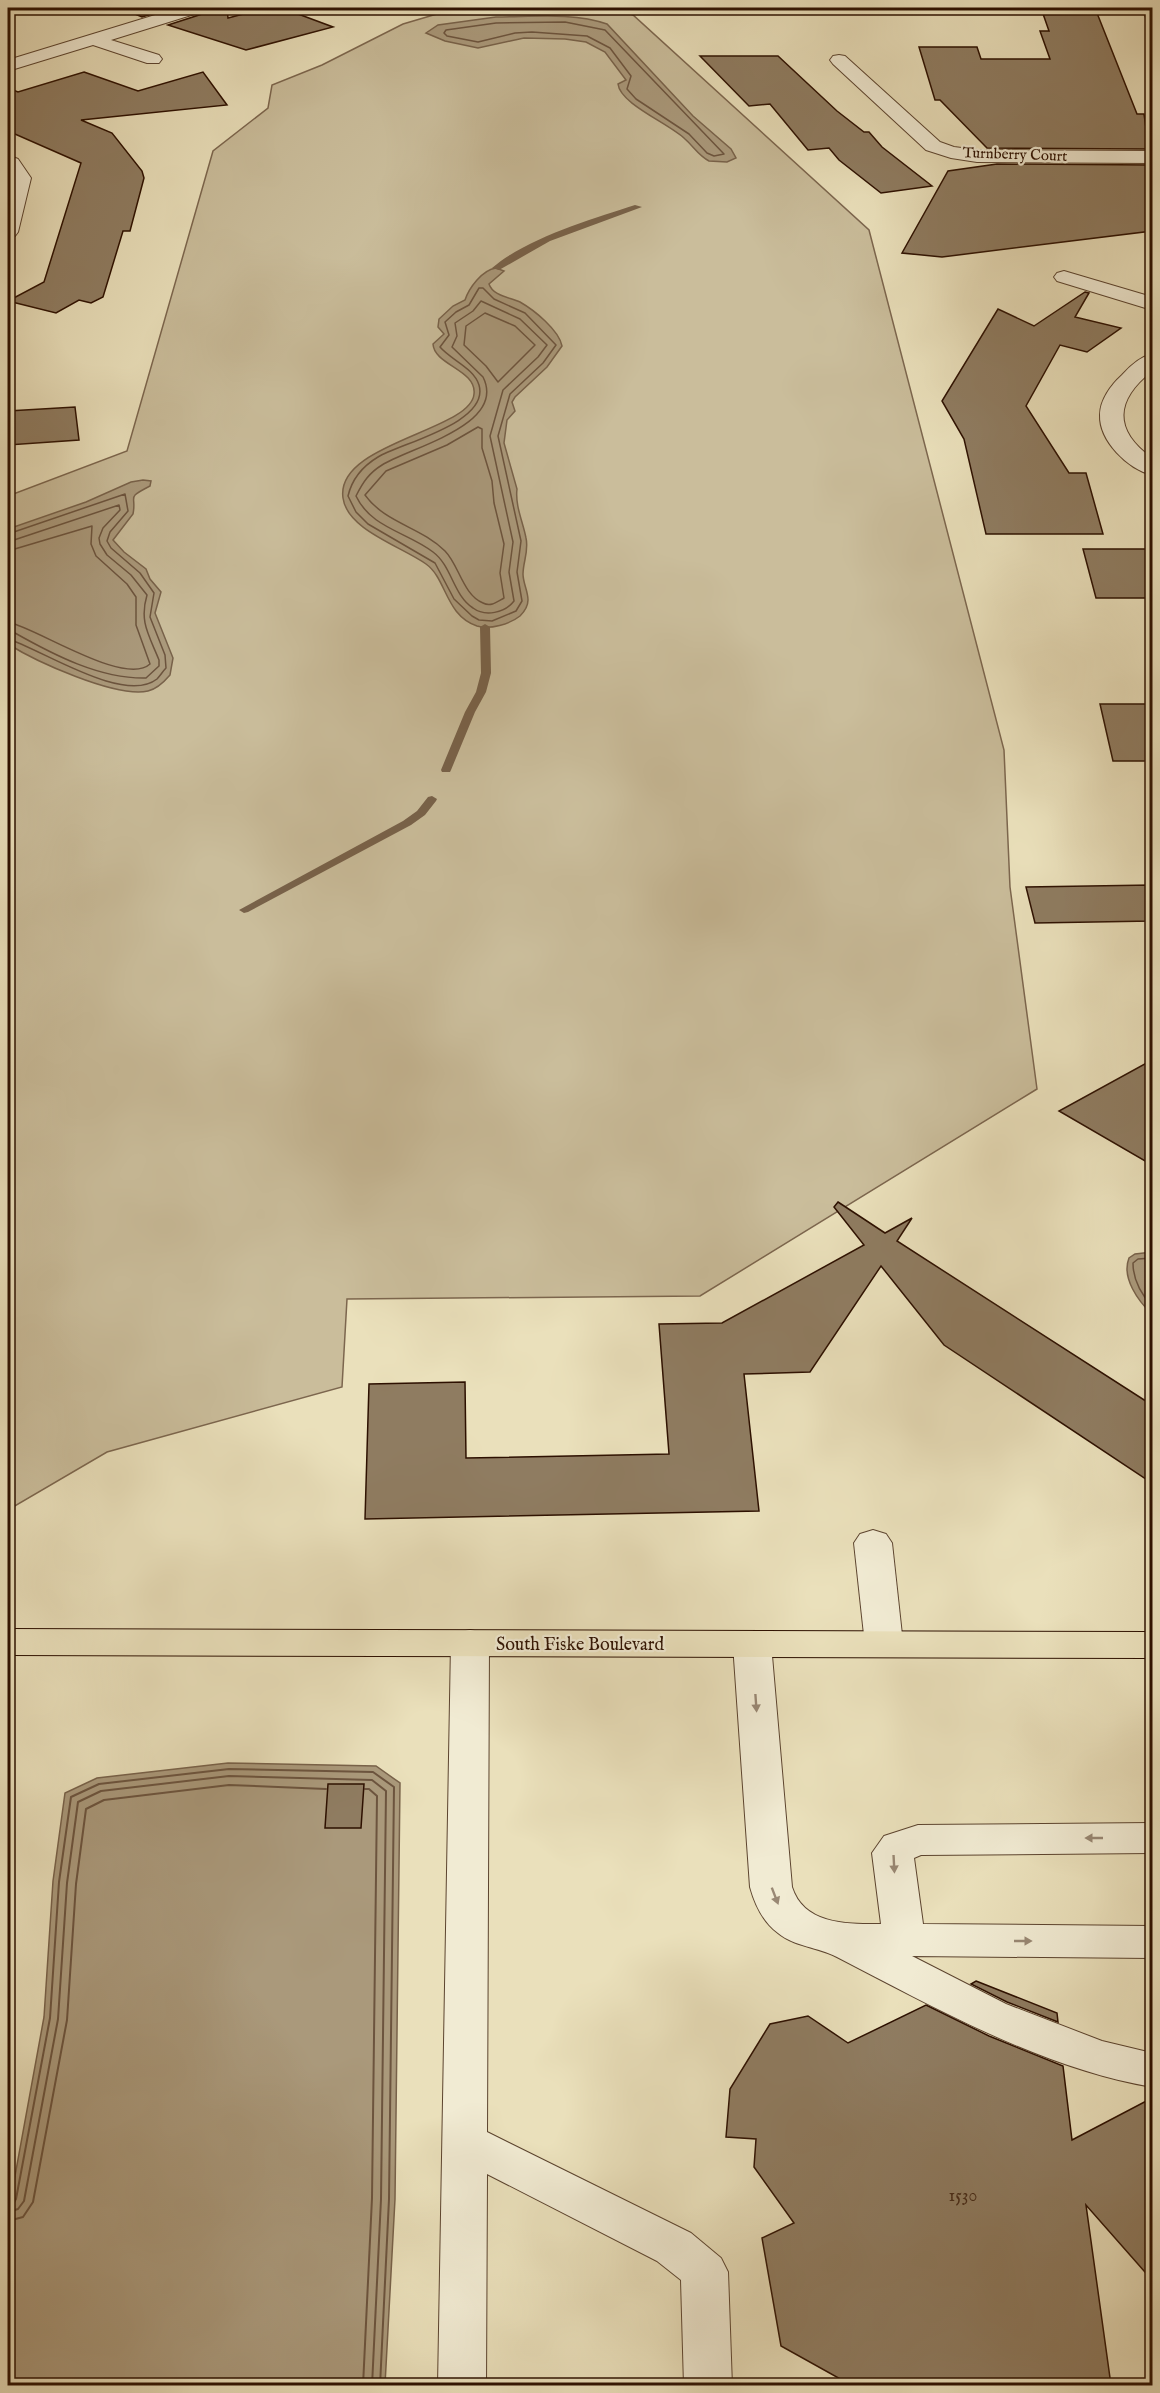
<svg xmlns="http://www.w3.org/2000/svg" width="1160" height="2393" font-family="'IM FELL English',serif">
<style>
.green{fill:#cabd9b;stroke:#7c664e;stroke-width:1.5}
.water{fill:#aa997b;stroke:#78624a;stroke-width:1.5}
.lines{fill:none;stroke-linecap:round;stroke-linejoin:round}
.shore-far1{stroke:#6c543e;stroke-width:1.5}
.shore{stroke:#6c543e;stroke-width:2}
.stream{fill:#78624a;fill-rule:evenodd}
.building{fill:#8f7c61;stroke:#2d1000;stroke-width:1.5}
.minor-casing{stroke:#5c442f;stroke-width:2}
.major-casing{stroke:#2d1000;stroke-width:2}
.minor{fill:#f1ebd3;fill-rule:evenodd}
.major{fill:#eae0bb;fill-rule:evenodd}
.oneway{fill:#998874}
.labels{text-anchor:middle;stroke-width:4.5;stroke-linejoin:round;paint-order:stroke}
.far-street-label{font-size:15px;fill:#2d1000;stroke:#f1ebd3}
.street-label{font-size:18px;fill:#2d1000;stroke:#f1ebd3}
.near-number-label{font-size:18px;fill:#462b18}
</style>
<rect width="100%" height="100%" fill="#eae0bb"/>
<filter id="stains"><feTurbulence type="fractalNoise" baseFrequency=".00333" numOctaves="4"/><feColorMatrix values="0 0 0 0 .2 0 0 0 0 .09 0 0 0 0 .02 0 0 0 .5 -.17"/></filter>
<radialGradient id="worn" r=".72"><stop offset=".6" stop-color="#630" stop-opacity="0"/><stop offset="1" stop-color="#630" stop-opacity=".3"/></radialGradient>
<polygon class="green" points="480,8 617,8 633,15 869,230 1004,750 1010,887 1037,1089 700,1296 347,1299 342,1387 107,1452 8,1510 8,496 127,451 213,151 268,108 272,85 322,65 403,24 447,11"/>
<g class="water">
<path d="M 496,17 C 532,17 573,12 607,24 L 693,116 L 731,149 L 736,158 L 727,162 L 709,161 C 699,156 693,146 685,139 C 670,124 620,104 618,84 L 626,80 L 605,52 L 586,42 L 565,39 L 524,38 L 478,48 L 445,41 L 426,33 L 438,25 Z"/>
<path d="M 496,268 L 504,271 L 489,284 C 493,296 509,297 520,302 C 534,310 559,330 562,346 L 547,367 L 515,397 L 512,402 L 515,411 L 507,420 L 504,443 L 517,489 C 515,506 523,522 526,538 C 529,551 523,562 523,574 C 523,583 528,591 528,600 C 528,606 524,612 520,616 C 510,624 490,630 477,626 C 445,615 447,579 426,564 C 403,547 347,530 343,498 C 335,443 471,431 474,394 C 477,370 434,365 433,344 L 444,334 L 438,327 L 439,319 L 453,306 L 465,300 C 469,288 482,270 496,268 Z"/>
<path d="M 143,480 L 151,481 L 150,486 C 125,499 137,494 133,514 L 113,540 L 124,552 L 146,569 L 150,579 L 161,592 L 155,613 L 173,658 L 170,675 C 164,682 157,689 148,691 C 115,698 35,661 8,644 L 8,529 L 86,502 L 131,482 Z"/>
<path d="M 1152,1252 L 1152,1314 C 1139,1302 1121,1278 1129,1258 L 1135,1254 Z"/>
<polygon points="228,1763 376,1766 400,1783 395,2199 385,2385 8,2386 8,2214 44,2017 53,1881 65,1793 97,1778"/>
</g>
<g class="lines">
<g class="shore-far1">
<polygon points="565,22 605,30 724,154 714,156 707,153 689,134 636,99 627,89 631,76 610,48 587,36 532,32 515,33 478,42 447,36 444,33 446,30 496,23"/>
<path d="M 479,288 L 483,288 L 494,299 L 525,313 L 556,345 L 543,363 L 510,394 L 498,436 L 521,541 L 517,572 L 522,601 L 516,611 L 492,621 L 479,620 L 472,616 L 454,599 L 435,563 L 368,524 L 356,512 L 348,496 C 352,479 363,466 378,457 C 401,443 490,423 479,385 C 474,368 451,360 440,347 L 449,335 L 445,322 L 456,312 L 469,305 Z"/>
<path d="M 481,301 L 520,319 L 547,345 L 538,357 L 503,390 L 490,436 L 513,542 L 509,572 L 514,601 C 505,613 485,617 473,608 C 453,595 452,566 433,552 C 407,532 371,528 356,496 C 363,482 369,473 382,465 C 411,447 507,425 483,377 L 452,347 L 457,336 L 455,323 L 473,311 Z"/>
<polygon points="485,313 515,326 535,345 498,382 486,366 464,345 466,326"/>
<path d="M 478,427 L 482,429 L 482,448 L 492,481 L 494,503 L 504,544 L 500,573 L 504,598 C 497,602 491,607 483,603 C 463,595 459,565 445,551 C 421,527 385,523 365,495 L 386,471 L 447,445 Z"/>
<path d="M 8,534 L 125,494 L 128,511 L 110,532 L 107,541 L 111,548 L 140,573 L 154,593 L 150,617 L 165,655 L 166,668 C 163,671 160,676 157,679 C 124,705 41,649 8,639"/>
<path d="M 8,542 L 119,505 L 120,510 L 103,528 L 99,538 L 100,544 L 107,555 L 131,575 L 147,595 C 139,622 149,635 159,660 L 159,666 L 146,678 C 100,679 54,655 15,633 L 8,632"/>
<path d="M 8,551 L 92,526 L 91,544 L 96,556 L 127,584 L 136,597 L 136,625 L 150,664 C 125,687 37,628 8,622"/>
<path d="M 1152,1258 L 1138,1259 L 1133,1263 C 1133,1280 1141,1294 1152,1306"/>
</g>
<g class="shore">
<polyline points="8,2205 13,2204 16,2199 50,2018 59,1882 71,1797 99,1784 229,1769 373,1772 394,1787 389,2199 380,2386"/>
<polyline points="8,2212 18,2209 24,2201 58,2019 67,1883 78,1802 101,1791 229,1776 372,1780 386,1791 381,2199 372,2386"/>
<polyline points="8,2221 23,2217 33,2202 67,2020 76,1884 86,1809 104,1800 229,1785 326,1789"/>
<polyline points="363,2386 372,2198 377,1796 369,1789 365,1789"/>
</g>
<g class="stream">
<path d="M 635,205 L 642,207 L 550,241 L 499,270 L 492,268 C 527,238 592,219 635,205 Z"/>
<polygon points="485,624 490,627 491,673 486,692 475,712 451,770 450,772 442,772 441,770 465,712 476,692 481,673 480,627"/>
<polygon points="432,796 437,799 436,801 425,815 411,825 248,912 244,913 239,910 403,821 417,811 428,797"/>
</g>
</g>
<g class="building">
<polygon points="136,8 172,8 142,17 135,14"/>
<polygon points="206,8 227,8 228,18 267,8 282,8 333,27 246,50 168,25 202,14"/>
<polygon points="1041,8 1095,8 1137,114 1144,114 1149,149 987,148 940,100 935,100 919,47 977,47 981,59 1050,59 1040,31 1049,31"/>
<polygon points="700,56 778,56 837,111 864,132 869,132 882,147 932,186 881,193 839,160 829,148 808,150 770,104 749,106"/>
<polygon points="84,72 138,91 203,72 227,105 81,120 112,133 142,171 144,178 130,231 123,231 103,297 91,303 79,300 56,313 8,301 44,282 81,163 8,131 8,88 18,92"/>
<polygon points="997,164 1151,165 1152,231 942,257 902,253 948,171"/>
<polygon points="1085,292 1089,293 1075,317 1121,328 1087,352 1060,345 1026,406 1069,473 1086,473 1103,534 986,534 964,439 942,401 998,309 1034,326"/>
<polygon points="75,407 79,440 8,445 8,411"/>
<polygon points="1083,549 1152,549 1152,598 1096,598"/>
<polygon points="1100,704 1152,704 1152,761 1113,761"/>
<polygon points="1152,885 1152,921 1035,923 1026,887"/>
<polygon points="1152,1060 1152,1165 1059,1111"/>
<polygon points="838,1202 885,1233 912,1218 897,1241 1152,1405 1152,1483 944,1345 881,1266 810,1372 744,1374 759,1511 365,1519 369,1384 465,1382 466,1458 669,1454 659,1324 722,1323 864,1245 834,1207"/>
<polygon points="328,1784 364,1784 361,1828 325,1828"/>
<polygon points="976,1981 1057,2013 1058,2022 1007,2002 971,1984"/>
<polygon points="926,2005 989,2036 1063,2066 1072,2140 1152,2098 1152,2280 1086,2205 1111,2385 851,2385 781,2346 762,2238 794,2223 754,2167 756,2139 726,2137 730,2089 770,2024 808,2016 848,2043"/>
</g>
<g class="lines">
<g class="minor-casing">
<g id="minor">
<polygon points="178,8 204,8 201,12 111,40 159,55 162,59 159,63 147,63 93,45 8,71 8,60"/>
<polygon points="1142,8 1152,8 1152,19 1146,18"/>
<polygon points="839,55 845,56 940,142 954,147 977,150 1152,151 1152,163 977,162 951,158 926,150 833,64 830,60 833,56"/>
<polygon points="8,155 18,159 31,178 18,232 15,236 8,238 8,193 11,178 8,172"/>
<polygon points="1064,271 1152,297 1152,310 1057,281 1054,277 1057,273"/>
<path d="M 1152,354 L 1152,371 C 1115,400 1113,430 1152,458 L 1152,475 C 1128,469 1099,441 1100,415 C 1100,400 1111,385 1122,375 C 1130,366 1140,357 1152,354 Z"/>
<polygon points="873,1530 886,1534 892,1543 903,1644 898,1654 884,1657 870,1654 865,1644 854,1543 860,1534"/>
<polygon points="470,1630 484,1633 489,1643 487,2132 691,2233 721,2258 728,2272 732,2386 684,2386 681,2280 657,2261 487,2174 486,2386 438,2386 451,1643 456,1633"/>
<path d="M 752,1631 L 766,1634 L 771,1644 L 792,1887 C 804,1925 847,1924 881,1924 L 872,1853 L 884,1836 L 918,1825 L 1152,1823 L 1152,1853 L 921,1855 L 914,1858 L 923,1924 L 1152,1926 L 1152,1958 L 912,1956 L 1006,2004 L 1102,2041 L 1152,2053 L 1152,2087 C 1041,2068 936,2008 837,1957 C 818,1947 795,1947 778,1933 C 763,1922 755,1905 750,1887 L 733,1644 L 738,1634 Z"/>
</g>
</g>
<g class="major-casing">
<polygon id="major" points="8,1629 1152,1632 1152,1658 8,1655"/>
</g>
<use href="#minor" class="minor"/>
<use href="#major" class="major"/>
</g>
<defs><path id="oneway-solid" d="M-6-.8H1V-3.2L6.5 0L1 3.2V.8H-6Z" transform="scale(1.5)"/></defs>
<g class="oneway">
<use href="#oneway-solid" transform="translate(756 1703) rotate(86)"/>
<use href="#oneway-solid" transform="translate(1094 1838) rotate(180)"/>
<use href="#oneway-solid" transform="translate(894 1864) rotate(87)"/>
<use href="#oneway-solid" transform="translate(775 1896) rotate(69)"/>
<use href="#oneway-solid" transform="translate(1023 1941)"/>
</g>
<g class="labels">
<g class="far-street-label">
<text transform="translate(1015 154) rotate(2)" y="5">Turnberry Court</text>
</g>
<g class="street-label">
<text x="580" y="1650">South Fiske Boulevard</text>
</g>
<g class="near-number-label">
<text x="963" y="2201">1530</text>
</g>
</g>
<rect width="1160" height="2393" fill="none" stroke="#eae0bb" stroke-width="30"/>
<rect x="9" y="9" width="1142" height="2375" fill="none" stroke="#2d1000" stroke-width="3"/>
<rect x="15" y="15" width="1130" height="2363" fill="none" stroke="#2d1000" stroke-width="1.5"/>
<rect width="100%" height="100%" filter="url(#stains)"/>
<rect width="100%" height="100%" fill="url(#worn)"/>
</svg>
